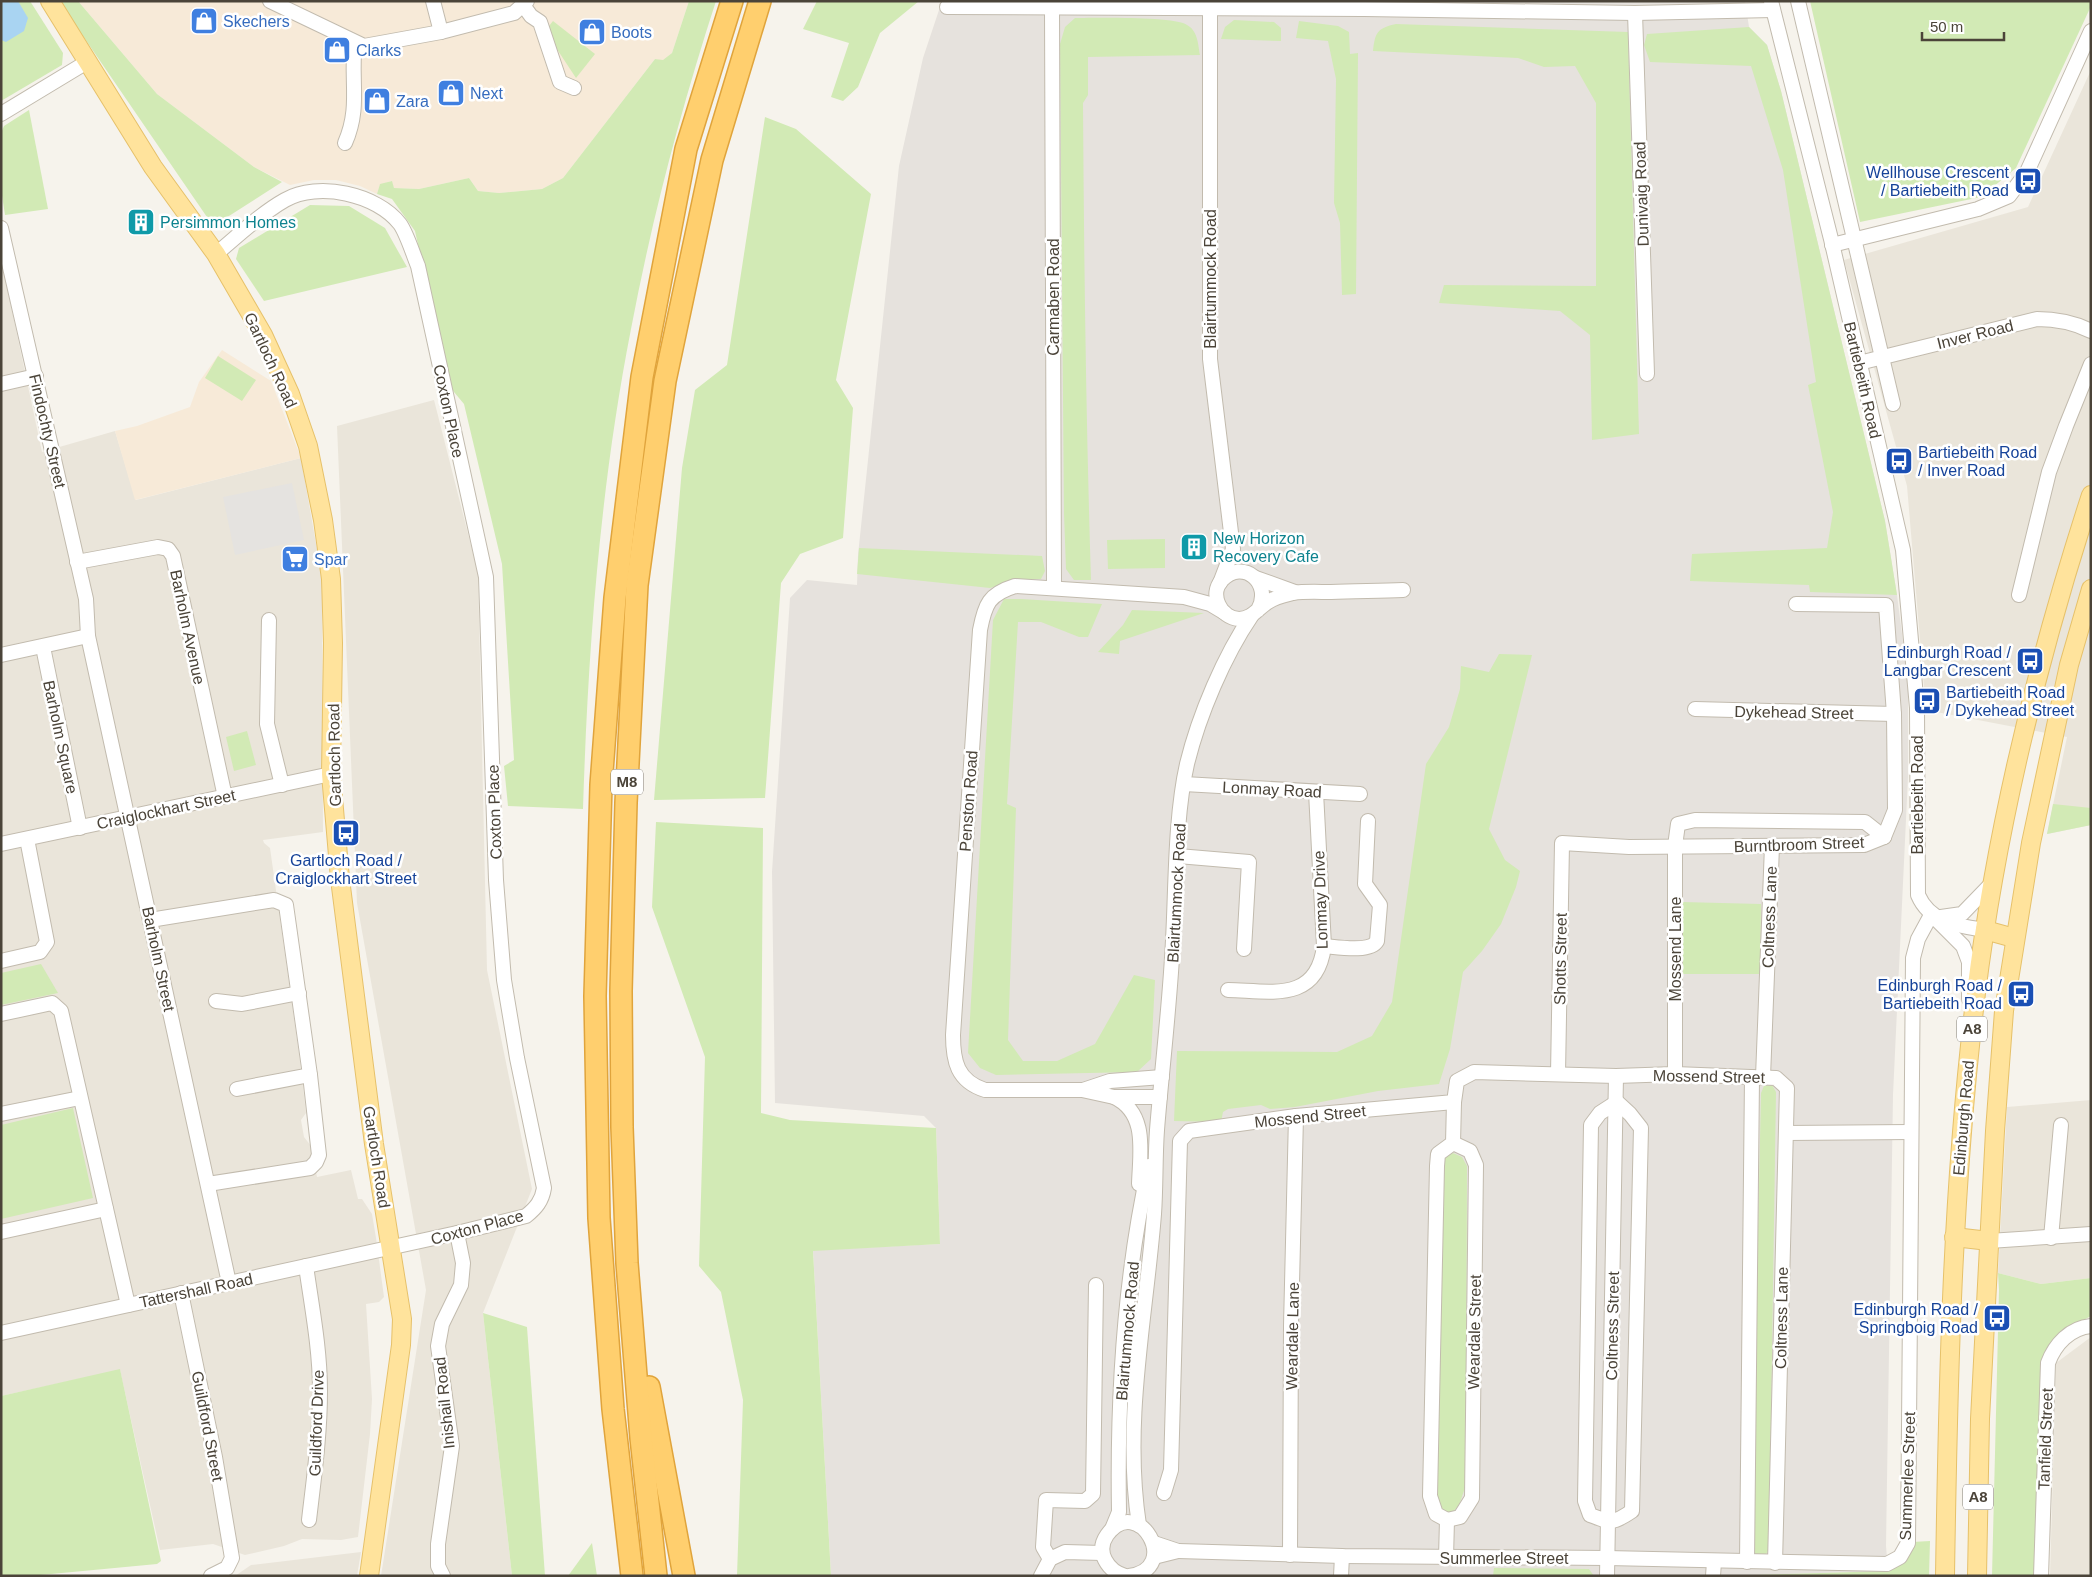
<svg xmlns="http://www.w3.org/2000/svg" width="2092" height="1577" font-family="Helvetica,sans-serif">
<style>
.residential{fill:#eae5da}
.commercial{fill:#f7ead8}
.industrial{fill:#e6e2dd}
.green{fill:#d2eab5}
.parking{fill:#e5e3e0}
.water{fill:#a9d4f2}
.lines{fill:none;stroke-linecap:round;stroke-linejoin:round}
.minor-casing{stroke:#c2bbae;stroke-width:16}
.major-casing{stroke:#e6c16a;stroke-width:20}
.highway-casing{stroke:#e0a43c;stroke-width:24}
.minor{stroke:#fff;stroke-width:14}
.major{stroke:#ffe39c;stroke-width:18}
.highway{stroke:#ffcf6e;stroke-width:21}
.labels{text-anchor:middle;stroke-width:5;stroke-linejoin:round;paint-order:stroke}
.shield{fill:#fff;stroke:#817c74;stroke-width:1}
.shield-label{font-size:15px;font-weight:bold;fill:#4b4439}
.shop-label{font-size:16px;fill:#366cbe;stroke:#fff;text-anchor:start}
.transit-label{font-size:16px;fill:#164399;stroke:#fff;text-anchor:end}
.street-label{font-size:16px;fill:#4b4439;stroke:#fff}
.culture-label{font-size:16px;fill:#0d838f;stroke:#fff;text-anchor:start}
</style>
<rect width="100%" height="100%" fill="#f6f3ec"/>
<g class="residential">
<polygon points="2091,70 2091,825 2047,834 2067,737 1926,710 1907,486 1844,260 2028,207"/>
<polygon points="1,259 42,452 115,431 136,500 301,458 322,578 323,832 263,840 264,843 270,848 300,1061 306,1113 301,1120 304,1137 311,1146 317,1177 351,1170 358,1199 362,1199 372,1214 376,1238 384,1297 379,1302 366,1304 372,1399 370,1434 358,1537 341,1540 302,1539 284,1546 245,1555 213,1544 160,1550 120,1370 1,1396"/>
<polygon points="434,400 478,573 487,970 532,1189 483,1313 512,1576 381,1576 426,1290 357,903 337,426"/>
<polygon points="2091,1100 2091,1278 2041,1284 1998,1273 2007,1107"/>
<polygon points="2091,1337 2091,1576 2050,1576 2056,1363"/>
<polygon points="361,1552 357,1576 235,1576 251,1565"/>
</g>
<g class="commercial">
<polygon points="78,1 689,1 672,53 663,61 655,59 563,178 542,189 499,193 478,191 469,178 419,189 394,188 391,181 380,185 377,194 360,186 336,180 314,180 290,185 254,167 157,94"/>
<polygon points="222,350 271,381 301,458 135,500 115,431 137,426 190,407 199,382"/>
</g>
<polygon class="industrial" points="942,1 1745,1 1749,27 1767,45 1781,91 1885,521 1897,595 1908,680 1908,777 1893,1095 1886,1546 1888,1571 1725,1576 831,1576 813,1250 940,1244 936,1128 924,1116 775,1103 772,872 790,598 807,580 857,585 858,555 899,166 923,58"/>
<g class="green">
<polygon points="1,1 30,1 63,53 62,65 1,101"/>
<polygon points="59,1 78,1 157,94 254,167 282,182 218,223 209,220"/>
<path d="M 689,1 L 716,1 C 681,109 652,218 631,329 C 600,487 588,649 583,809 L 508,806 L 504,766 L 514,760 L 502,564 L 464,404 L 449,386 L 415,231 L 392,199 L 377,194 L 380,184 L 392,181 L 394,188 L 419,189 L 469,178 L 478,191 L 499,193 L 542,189 L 563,178 L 655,59 L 663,60 L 672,53 Z"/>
<polygon points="817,1 919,1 880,33 858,87 843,101 831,97 849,43 803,29"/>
<polygon points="1810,1 2091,1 2091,6 2016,168 1981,197 1860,222"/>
<path d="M 1075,18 C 1095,18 1174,16 1187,25 C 1198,31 1198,44 1200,55 L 1088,57 L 1088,95 L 1083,103 C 1084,262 1086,421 1091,580 L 1074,580 L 1066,569 L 1064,514 L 1060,44 L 1065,27 Z"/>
<polygon points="1234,20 1274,22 1281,28 1281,41 1221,39 1225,27"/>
<polygon points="553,21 595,54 576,78 545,31"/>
<polygon points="1299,21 1338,26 1349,32 1350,54 1358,53 1356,294 1342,295 1340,223 1334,203 1336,79 1328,41 1296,38"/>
<path d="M 1396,24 L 1628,32 L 1639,434 L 1592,440 L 1590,335 L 1560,311 L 1439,303 L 1444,285 L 1596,286 L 1596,103 L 1575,66 L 1544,67 L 1518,58 L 1373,51 C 1375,33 1377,28 1396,24 Z"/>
<polygon points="1749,27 1767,45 1781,91 1885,521 1897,595 1810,592 1809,585 1690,581 1692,554 1827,548 1833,512 1808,385 1816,382 1783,170 1751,66 1650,62 1644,45 1647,34"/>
<polygon points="29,110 48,209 5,215 1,189 1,133 4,126"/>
<polygon points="765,117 796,129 871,194 836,380 853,408 843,538 800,554 781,583 765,798 654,800 682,468 695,390 727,365"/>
<polygon points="310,205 349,206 385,228 407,267 264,301 236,259 239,248"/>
<polygon points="218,356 256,380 242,401 205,378"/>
<polygon points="1165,539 1165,568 1108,569 1107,540"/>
<polygon points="859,548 1042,556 1045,571 1041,579 1019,579 990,588 857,574"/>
<polygon points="1004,599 1021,599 1102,604 1088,637 1079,637 1041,622 1018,622 1007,804 1016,808 1008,1040 1023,1061 1057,1061 1095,1044 1134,975 1155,980 1151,1059 1137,1072 996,1075 980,1068 968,1053 993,620"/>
<polygon points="1132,610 1204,613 1120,641 1119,654 1098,652 1123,625"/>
<polygon points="1499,654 1532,655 1489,829 1505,860 1520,871 1516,887 1501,924 1482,951 1463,972 1450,1049 1439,1084 1378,1091 1295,1107 1270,1109 1261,1105 1228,1109 1223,1112 1221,1122 1174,1121 1177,1051 1337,1052 1372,1036 1392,1002 1426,764 1449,727 1460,689 1461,666 1489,672"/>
<polygon points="247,731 256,765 234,771 226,737"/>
<polygon points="2053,804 2091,808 2091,825 2047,834"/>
<polygon points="656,822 763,828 761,1113 790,1120 936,1128 940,1244 813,1251 831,1576 737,1576 743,1400 721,1292 699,1266 705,1057 652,907"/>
<polygon points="1682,902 1761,904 1760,974 1681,974"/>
<polygon points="41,964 58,993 1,1005 1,973"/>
<polygon points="1772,1085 1776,1092 1769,1548 1765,1557 1755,1556 1751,1550 1761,1093 1764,1086"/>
<polygon points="73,1108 93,1198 1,1219 1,1125"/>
<polygon points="1453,1153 1462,1157 1467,1166 1466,1485 1459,1505 1451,1514 1443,1515 1439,1508 1437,1496 1442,1163 1445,1156"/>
<polygon points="1998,1273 2041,1284 2091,1278 2091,1316 2059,1333 2045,1351 2041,1373 2036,1576 1992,1576 1999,1290"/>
<polygon points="483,1313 527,1327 545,1576 512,1576"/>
<polygon points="120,1369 161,1561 157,1564 30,1576 1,1576 1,1396"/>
<polygon points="1930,1541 1929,1576 1725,1576 1888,1571 1906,1556 1912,1542"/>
<polygon points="592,1543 597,1576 568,1576"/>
<polygon points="1494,1568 1589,1569 1594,1576 1493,1576"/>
</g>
<polygon class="parking" points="292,483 304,540 235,555 223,497"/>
<polygon class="water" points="1,1 18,1 28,18 24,31 6,42 1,40"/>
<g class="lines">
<g class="minor-casing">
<g id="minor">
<polyline points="270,1 364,46 441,32 514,13 527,1"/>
<polyline points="433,1 441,32"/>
<path d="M 1771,1 L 1831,239 L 1903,550 L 1917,708 L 1918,895 C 1930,923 1958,926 1985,930"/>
<polyline points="1798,1 1893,404"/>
<polyline points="523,5 531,16 540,22 560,82 574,88"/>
<polyline points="947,7 1364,9 1635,13 1773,10"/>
<polyline points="1052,7 1054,587"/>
<polyline points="1210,8 1210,359 1233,549 1220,583"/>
<polyline points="1635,13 1647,374"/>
<polyline points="1,114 87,62"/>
<path d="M 345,143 C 361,107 350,79 355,43"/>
<polyline points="1,228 86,599 88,636 229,1283"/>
<polyline points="1832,245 1978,209 2009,196 2027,172 2091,31"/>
<path d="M 1859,363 L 2037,319 C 2057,319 2073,322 2091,331"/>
<polyline points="1,384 36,376"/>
<polyline points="77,562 158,547 168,549 173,556 225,797"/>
<polyline points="1256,578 1295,592"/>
<polyline points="2019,595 2049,472 2066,426 2091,364"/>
<polyline points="1796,604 1886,605 1894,714 1895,810 1884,837"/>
<path d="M 1258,610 C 1273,583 1243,558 1222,580 C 1209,594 1220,618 1239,619 C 1252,619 1258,608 1268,602 C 1275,597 1285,595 1293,593 C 1305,591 1319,592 1331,592 C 1355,591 1379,591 1403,590"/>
<polyline points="269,620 267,724 282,785"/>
<polyline points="43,647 80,828"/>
<polyline points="1,655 88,636"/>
<polyline points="1695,709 1894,714"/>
<polyline points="1184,784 1360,794"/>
<polyline points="1,844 331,774"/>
<polyline points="1178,856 1249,862 1244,949"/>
<polyline points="1941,917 1962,914 1994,881"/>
<polyline points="150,920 274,900 286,905 310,1075 319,1155 316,1162 310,1168 208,1184"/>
<polyline points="1937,920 1963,946 1969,962 1969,999"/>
<path d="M 1324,946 C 1337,947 1370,953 1377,941 L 1380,905 L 1365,884 L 1368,821"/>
<polyline points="1,961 40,952 47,942 27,839"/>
<path d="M 1228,990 C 1271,991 1317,1003 1324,946 L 1316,792"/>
<polyline points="216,1001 242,1004 299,993"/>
<polyline points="1,1014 52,1003 61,1011 128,1305"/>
<polyline points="1558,1074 1562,843 1629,847 1864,845 1884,837"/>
<polyline points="1675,1074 1675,846 1678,824 1695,820 1865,822 1884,837"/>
<polyline points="1763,1077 1772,846"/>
<polyline points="237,1089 310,1075"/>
<polyline points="1083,1090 1110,1081 1162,1077"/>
<path d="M 1114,1097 C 1148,1113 1140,1152 1139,1184"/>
<path d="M 1160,1097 L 1114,1097 L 1082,1090 L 985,1090 C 957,1081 953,1061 953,1035 L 980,630 C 985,604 989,594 1015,586 L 1184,597 L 1210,604 L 1225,613"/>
<path d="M 1617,1102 L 1630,1114 L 1641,1128 L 1632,1511 C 1613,1524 1611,1523 1590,1515 L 1585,1501 L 1591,1125 L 1600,1113 Z"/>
<polyline points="1,1114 80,1098"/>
<polyline points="1786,1133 1911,1132"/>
<polyline points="1,1232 106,1209"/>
<polyline points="2051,1238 2061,1125"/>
<polyline points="1989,1241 2091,1234"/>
<path d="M 306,1266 C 312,1308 320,1349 320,1391 C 320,1435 314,1477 309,1520"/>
<polyline points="181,1293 215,1457 232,1558 227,1568 211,1576"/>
<path d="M 1,1333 L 457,1233 L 526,1216 C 536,1208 542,1201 544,1188 L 517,1058 L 504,980 L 496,880 L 486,577 L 418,266 C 413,254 407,234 400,224 C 377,194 318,181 285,200 C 260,214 238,236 216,254"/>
<polyline points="1164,1493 1171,1470 1180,1141 1189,1131 1296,1116 1454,1102 1457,1081 1474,1072 1616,1076 1675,1074 1776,1078 1787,1088 1775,1563"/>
<polyline points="1447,1520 1460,1517 1472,1498 1476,1165 1470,1151 1453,1143"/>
<path d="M 1139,1525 C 1123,1421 1146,1317 1154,1214 C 1156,1186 1155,1158 1157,1130 C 1162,1067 1170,1004 1173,940 C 1176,884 1175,817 1187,764 C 1199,715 1224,656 1252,615"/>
<path d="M 1112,1529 L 1119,1512 C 1117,1397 1124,1279 1149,1166"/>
<polyline points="1178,1551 1342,1556 1607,1558 1887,1564 1900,1557 1908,1543 1913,958 1918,939 1931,915"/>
<polyline points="1290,1555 1291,1326 1296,1116"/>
<polyline points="1154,1557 1178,1551 1154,1543"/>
<polyline points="1446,1558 1447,1520 1436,1514 1430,1496 1437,1166 1438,1154 1453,1143 1454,1102"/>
<polyline points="1050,1559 1043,1547 1046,1500 1085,1501 1093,1494 1096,1285"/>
<polyline points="1747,1562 1752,1077"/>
<polyline points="443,1576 438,1566 438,1544 452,1446 438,1346 442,1324 461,1285 463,1263 457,1233"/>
<polyline points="1041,1576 1050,1559 1065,1552 1102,1553"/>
<path d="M 1125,1576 C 1108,1571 1095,1552 1107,1535 C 1138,1492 1183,1569 1129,1576"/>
<polyline points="1341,1576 1342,1556"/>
<polyline points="1607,1576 1616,1076"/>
<polyline points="1713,1576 1714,1562"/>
<path d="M 2041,1576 L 2048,1363 C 2055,1344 2070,1328 2091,1326"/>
</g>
</g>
<g class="major-casing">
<g id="major">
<polyline points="50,1 153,167 216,254 263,335 290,394 308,446 323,520 331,579 333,643 331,774 340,879 374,1144 402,1319 401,1345 369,1576"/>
<polyline points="1985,930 2014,938"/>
<polyline points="1954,1237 1989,1241"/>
<path d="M 1945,1576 C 1948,1381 1952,1187 1976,993 C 1997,824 2038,658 2091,495"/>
<polyline points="1977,1576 1980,1419 1995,1131 2004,1011 2031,843 2069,665 2091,589"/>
</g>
</g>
<g class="highway-casing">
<g id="highway">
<polyline points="649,1387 684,1576"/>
<polyline points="632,1576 613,1409 599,1218 595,996 601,785 615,598 642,377 686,149 732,1"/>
<polyline points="656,1576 641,1438 627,1263 622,1127 621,991 626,803 637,585 665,381 712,160 760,1"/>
</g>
</g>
<use href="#minor" class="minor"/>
<use href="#major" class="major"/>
<use href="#highway" class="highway"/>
</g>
<defs>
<g id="shop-square" transform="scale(1.4375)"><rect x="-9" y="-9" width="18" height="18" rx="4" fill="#3f7fe0" stroke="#fff"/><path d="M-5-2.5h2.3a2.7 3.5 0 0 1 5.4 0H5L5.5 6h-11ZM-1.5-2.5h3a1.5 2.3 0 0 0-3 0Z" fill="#fff"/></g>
<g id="bus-square" transform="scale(1.4375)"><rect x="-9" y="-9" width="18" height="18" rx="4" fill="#1a4fb4" stroke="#fff"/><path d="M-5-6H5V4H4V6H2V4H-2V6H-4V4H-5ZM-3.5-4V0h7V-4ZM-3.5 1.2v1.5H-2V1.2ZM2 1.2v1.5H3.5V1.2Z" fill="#fff"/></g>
<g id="building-square" transform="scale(1.4375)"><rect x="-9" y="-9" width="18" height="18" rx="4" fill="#0f9aa8" stroke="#fff"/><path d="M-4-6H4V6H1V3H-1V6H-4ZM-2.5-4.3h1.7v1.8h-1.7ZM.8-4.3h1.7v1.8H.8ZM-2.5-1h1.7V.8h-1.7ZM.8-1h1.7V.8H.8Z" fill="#fff"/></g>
<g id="supermarket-square" transform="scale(1.4375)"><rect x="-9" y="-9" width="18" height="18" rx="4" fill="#3f7fe0" stroke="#fff"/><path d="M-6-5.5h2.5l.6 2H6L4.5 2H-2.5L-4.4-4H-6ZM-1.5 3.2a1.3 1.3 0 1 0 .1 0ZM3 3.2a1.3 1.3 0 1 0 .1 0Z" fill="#fff"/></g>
</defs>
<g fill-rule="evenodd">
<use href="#shop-square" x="204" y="21"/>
<use href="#shop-square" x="592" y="32"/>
<use href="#shop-square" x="337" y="50"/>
<use href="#shop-square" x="451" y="93"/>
<use href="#shop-square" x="377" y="101"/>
<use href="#bus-square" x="2028" y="181"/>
<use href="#building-square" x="141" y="222"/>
<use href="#bus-square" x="1899" y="461"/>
<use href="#building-square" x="1194" y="547"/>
<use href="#supermarket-square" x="295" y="559"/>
<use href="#bus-square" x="2030" y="661"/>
<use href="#bus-square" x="1927" y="701"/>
<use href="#bus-square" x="346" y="833"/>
<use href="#bus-square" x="2021" y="994"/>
<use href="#bus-square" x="1997" y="1318"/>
</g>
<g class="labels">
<g class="shield">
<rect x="611" y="769.5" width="32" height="25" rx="4"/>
<rect x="1957" y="1016.5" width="30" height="25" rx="4"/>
<rect x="1963" y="1484.5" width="30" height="25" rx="4"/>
</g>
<g class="shield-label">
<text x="627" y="787">M8</text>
<text x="1972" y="1034">A8</text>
<text x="1978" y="1502">A8</text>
</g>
<g class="shop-label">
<text x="223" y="27">Skechers</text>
<text x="611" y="38">Boots</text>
<text x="356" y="56">Clarks</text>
<text x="470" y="99">Next</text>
<text x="396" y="107">Zara</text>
<text x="314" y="565">Spar</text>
</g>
<g class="transit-label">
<text x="2009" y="178">Wellhouse Crescent<tspan x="2009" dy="18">/ Bartiebeith Road</tspan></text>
<text x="1918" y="458" text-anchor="start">Bartiebeith Road<tspan x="1918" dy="18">/ Inver Road</tspan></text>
<text x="2011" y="658">Edinburgh Road /<tspan x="2011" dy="18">Langbar Crescent</tspan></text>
<text x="1946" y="698" text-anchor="start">Bartiebeith Road<tspan x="1946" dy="18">/ Dykehead Street</tspan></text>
<text x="346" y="866" text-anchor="middle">Gartloch Road /<tspan x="346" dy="18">Craiglockhart Street</tspan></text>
<text x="2002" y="991">Edinburgh Road /<tspan x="2002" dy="18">Bartiebeith Road</tspan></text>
<text x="1978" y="1315">Edinburgh Road /<tspan x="1978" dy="18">Springboig Road</tspan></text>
</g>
<g class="street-label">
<text transform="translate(1641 194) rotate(-92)" y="6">Dunivaig Road</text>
<text transform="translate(1210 279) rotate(-90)" y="6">Blairtummock Road</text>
<text transform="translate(1053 297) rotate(-90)" y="6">Carmaben Road</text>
<text transform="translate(1975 334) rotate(-14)" y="6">Inver Road</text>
<text transform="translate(271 360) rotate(65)" y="6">Gartloch Road</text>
<text transform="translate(1863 380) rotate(77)" y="6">Bartiebeith Road</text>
<text transform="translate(449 411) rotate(78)" y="6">Coxton Place</text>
<text transform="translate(48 431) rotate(77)" y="6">Findochty Street</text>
<text transform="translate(188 627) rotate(78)" y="6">Barholm Avenue</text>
<text transform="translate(1794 712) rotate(1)" y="6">Dykehead Street</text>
<text transform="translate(61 737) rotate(78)" y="6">Barholm Square</text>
<text transform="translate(334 755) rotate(-91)" y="6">Gartloch Road</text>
<text transform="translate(1272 789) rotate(3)" y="6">Lonmay Road</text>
<text transform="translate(1917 795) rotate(-90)" y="6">Bartiebeith Road</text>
<text transform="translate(968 801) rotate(-86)" y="6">Penston Road</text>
<text transform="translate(166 809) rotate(-12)" y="6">Craiglockhart Street</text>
<text transform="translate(494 812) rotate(-92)" y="6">Coxton Place</text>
<text transform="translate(1799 844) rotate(-2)" y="6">Burntbroom Street</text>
<text transform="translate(1176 893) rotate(-87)" y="6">Blairtummock Road</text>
<text transform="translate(1320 900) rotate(-92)" y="6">Lonmay Drive</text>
<text transform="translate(1769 917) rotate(-88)" y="6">Coltness Lane</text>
<text transform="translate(1675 949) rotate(-90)" y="6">Mossend Lane</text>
<text transform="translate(159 959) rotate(78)" y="6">Barholm Street</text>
<text transform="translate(1560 959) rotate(-89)" y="6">Shotts Street</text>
<text transform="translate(1709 1076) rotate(1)" y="6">Mossend Street</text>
<text transform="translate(1310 1116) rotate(-6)" y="6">Mossend Street</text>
<text transform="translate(1963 1118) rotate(-85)" y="6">Edinburgh Road</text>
<text transform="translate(377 1157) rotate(81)" y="6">Gartloch Road</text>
<text transform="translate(477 1227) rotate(-15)" y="6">Coxton Place</text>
<text transform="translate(196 1290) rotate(-12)" y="6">Tattershall Road</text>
<text transform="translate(1781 1318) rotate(-89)" y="6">Coltness Lane</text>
<text transform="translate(1612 1326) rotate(-89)" y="6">Coltness Street</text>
<text transform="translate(1127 1331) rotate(-85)" y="6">Blairtummock Road</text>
<text transform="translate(1474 1332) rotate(-89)" y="6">Weardale Street</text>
<text transform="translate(1292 1336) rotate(-89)" y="6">Weardale Lane</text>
<text transform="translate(444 1403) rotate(-96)" y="6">Inishail Road</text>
<text transform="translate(316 1423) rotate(-88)" y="6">Guildford Drive</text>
<text transform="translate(208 1426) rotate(79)" y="6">Guildford Street</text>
<text transform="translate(2045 1439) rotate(-88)" y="6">Tanfield Street</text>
<text transform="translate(1907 1476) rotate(-88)" y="6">Summerlee Street</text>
<text x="1504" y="1564">Summerlee Street</text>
</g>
<g class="culture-label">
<text x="160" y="228">Persimmon Homes</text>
<text x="1213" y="544">New Horizon<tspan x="1213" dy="18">Recovery Cafe</tspan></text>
</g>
</g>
<rect width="2092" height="1577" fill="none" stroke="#4b4439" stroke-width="5"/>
<path d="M1922 32v8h82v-8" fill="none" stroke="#4b4439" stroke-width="2.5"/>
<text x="1930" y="32" font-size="15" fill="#4b4439" stroke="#ffffff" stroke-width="4" paint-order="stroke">50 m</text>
</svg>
